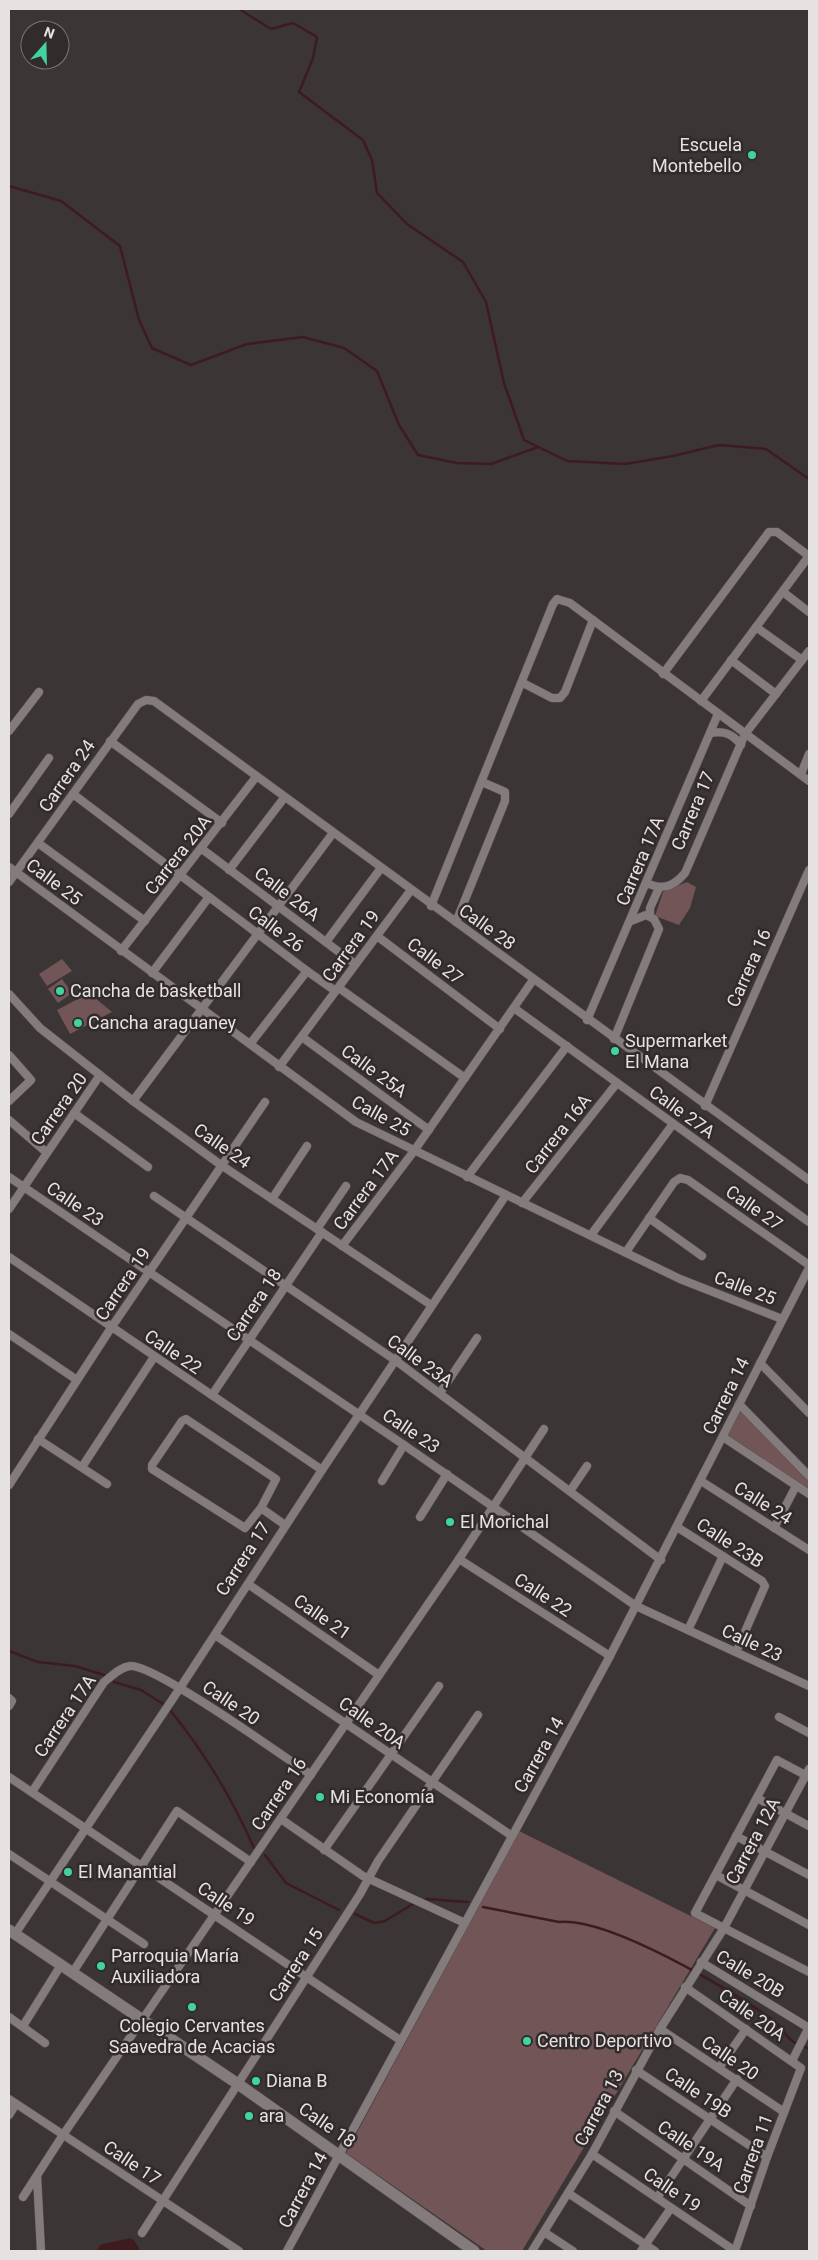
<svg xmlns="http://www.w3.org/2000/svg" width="818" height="2260" font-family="Roboto,sans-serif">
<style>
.green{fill:#725556}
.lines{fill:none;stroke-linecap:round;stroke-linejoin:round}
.stream{stroke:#3e1b1e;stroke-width:2.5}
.river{stroke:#3e1b1e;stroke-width:15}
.street-casing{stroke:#5a5454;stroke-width:9}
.secondary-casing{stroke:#5a5454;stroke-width:12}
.street{stroke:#847c7c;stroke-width:8}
.secondary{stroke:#847c7c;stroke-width:11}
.poi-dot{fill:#42d4a0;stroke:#322b2b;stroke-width:2}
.labels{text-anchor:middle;stroke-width:5;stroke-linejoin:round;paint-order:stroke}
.poi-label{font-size:18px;fill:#e6e2e2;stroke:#322b2b;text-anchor:start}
.street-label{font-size:18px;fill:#e6e2e2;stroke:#322b2b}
</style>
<rect width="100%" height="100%" fill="#3c3535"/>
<g class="green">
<polygon points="687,882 696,887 690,908 679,925 655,916 663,892"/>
<polygon points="62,959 72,971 47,986 39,974"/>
<polygon points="62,979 72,993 58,1003 48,989"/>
<polygon points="89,993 112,1012 70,1034 57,1010"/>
<polygon points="741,1409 809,1480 809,1491 726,1437"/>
<polygon points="519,1831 715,1928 522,2251 487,2251 346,2153"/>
</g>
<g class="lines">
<g class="stream">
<polyline points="239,9 271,29 293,23 317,37 313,58 299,92 363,140 372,160 377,193 407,224 463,262 486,302 504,383 524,440 567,461 625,464 673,456 719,445 766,449 809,479"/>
<polyline points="9,186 61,201 120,246 139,320 152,348 191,365 247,344 303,337 344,348 377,371 399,425 418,455 457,463 491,464 538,447"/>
<polyline points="9,1651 38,1662 75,1666 104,1675"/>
<polyline points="114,1682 141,1690 163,1704"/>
<path d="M 170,1710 C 205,1753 232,1798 254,1848"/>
<polyline points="265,1855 286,1883 339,1910"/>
<polyline points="426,1899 468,1902"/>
<path d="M 483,1907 L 559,1922 C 609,1917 731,1990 773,2020 C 782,2027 787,2040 797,2044"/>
<polyline points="355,1914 374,1923 385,1921 416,1902"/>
<polyline points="803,2046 809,2049"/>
</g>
<polyline class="river" points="105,2251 129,2246 132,2251"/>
<g class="street-casing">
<g id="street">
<polyline points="783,592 809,612"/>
<polyline points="756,627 802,660"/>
<polyline points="731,660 776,694"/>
<polyline points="663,674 769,532 777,532 809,556 701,701"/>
<polyline points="523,683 552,698 560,698 565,692 593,620"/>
<polyline points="9,731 39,692"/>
<path d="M 710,733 C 724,731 732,733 741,745"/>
<polyline points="110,741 222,823"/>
<polyline points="801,774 809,754"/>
<polyline points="73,794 307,971 334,990 339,988 465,1078"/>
<polyline points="9,814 49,758"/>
<polyline points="38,843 145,921"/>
<polyline points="202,849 355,964"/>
<polyline points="9,867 356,1122 680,1279 782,1319"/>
<polyline points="229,870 284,798"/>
<polyline points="9,882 138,704 146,700 154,701 809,1180"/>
<path d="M 647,883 C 663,891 674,886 685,873 L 745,734 L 809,651"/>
<polyline points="431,906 553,604 557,599 570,603 809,781"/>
<polyline points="650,916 650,908 659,888"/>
<polyline points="456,922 505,801 505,792 482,782"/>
<polyline points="377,936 500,1029"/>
<polyline points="326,942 381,868"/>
<polyline points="121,951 256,777"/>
<polyline points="152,973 209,897"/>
<polyline points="9,994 40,1028 133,1101 221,1165 431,1305"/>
<polyline points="514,1008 809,1222"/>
<polyline points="587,1020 718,714"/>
<polyline points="302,1037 429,1130"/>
<polyline points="614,1039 659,929 654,919 646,915 631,921"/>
<polyline points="250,1044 307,971"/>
<polyline points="9,1055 31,1080 9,1101"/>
<polyline points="279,1067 411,890"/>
<polyline points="133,1101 333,833"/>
<polyline points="705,1106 809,870"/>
<polyline points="74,1113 148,1167"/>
<polyline points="9,1120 46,1152"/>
<polyline points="9,1177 404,1445 636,1606 809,1686"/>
<polyline points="467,1177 567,1046"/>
<polyline points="154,1196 395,1360 661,1560"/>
<polyline points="272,1199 307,1146"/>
<polyline points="522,1203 617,1083"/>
<polyline points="9,1209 100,1075"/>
<polyline points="649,1218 702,1256"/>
<polyline points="317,1229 346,1186"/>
<polyline points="591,1235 673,1124"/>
<polyline points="342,1246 414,1151 533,980"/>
<polyline points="626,1252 674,1182 680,1178 688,1180 809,1265"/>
<polyline points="9,1257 322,1470"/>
<polyline points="9,1334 77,1380"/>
<polyline points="760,1363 809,1413"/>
<polyline points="440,1393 477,1338"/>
<polyline points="212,1395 322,1232"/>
<polyline points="739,1404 809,1476"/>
<polygon points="186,1419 276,1479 261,1508 245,1528 152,1469 152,1465 182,1421"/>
<polyline points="723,1437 809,1494"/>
<polyline points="38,1439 107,1484"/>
<polyline points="82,1467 154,1357"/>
<polyline points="382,1481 404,1445"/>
<polyline points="701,1481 809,1550"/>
<polyline points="9,1485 111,1328 265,1102"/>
<polyline points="570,1491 587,1466"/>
<polyline points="261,1508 285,1525"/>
<polyline points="420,1517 447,1474"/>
<polyline points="677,1527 762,1581 765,1586 736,1652"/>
<polyline points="774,1528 796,1486"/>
<polyline points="459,1559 610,1656"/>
<polyline points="248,1584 379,1675"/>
<polyline points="688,1630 723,1556"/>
<polyline points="215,1635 512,1836"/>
<polyline points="9,1698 12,1701 9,1706"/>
<polyline points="779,1717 809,1733"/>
<polyline points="9,1777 400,2040"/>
<polyline points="809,1777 777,1760 695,1913 809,1972"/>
<path d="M 32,1792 L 104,1682 C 112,1676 120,1667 130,1666 C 155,1664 283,1756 311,1775"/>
<polyline points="757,1798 809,1826"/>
<polyline points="281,1819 363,1876 465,1923"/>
<polyline points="736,1836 809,1875"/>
<polyline points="324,1850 439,1686"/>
<polyline points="9,1854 144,1944"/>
<polyline points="716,1875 809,1925"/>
<polyline points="15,1934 180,1688 322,1470 506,1195"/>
<polyline points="701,1962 809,2028"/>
<polyline points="73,1972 177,1811 251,1862"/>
<polyline points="685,1987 801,2068 767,2157 735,2251"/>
<polyline points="9,2017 45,2043"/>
<polyline points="23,2026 61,1965"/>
<polyline points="660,2029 784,2112"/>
<polyline points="792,2061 809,2027"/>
<polyline points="719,2068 746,2029"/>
<polyline points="636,2070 767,2157"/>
<polyline points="9,2099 239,2251"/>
<polyline points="614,2111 751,2206"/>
<polyline points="9,2115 16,2104"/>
<polyline points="592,2154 735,2251"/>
<polyline points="37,2176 41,2251"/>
<polyline points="568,2193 655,2251"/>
<polyline points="23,2197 63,2135 459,1559 544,1429"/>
<polyline points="657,2198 737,2079"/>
<polyline points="544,2232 573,2251"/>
<polyline points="142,2233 360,1894 378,1861 478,1715"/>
<polyline points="287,2251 610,1656 809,1268"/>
<polyline points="532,2251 592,2154 660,2029 724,1928 809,1769"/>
<polyline points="641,2251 671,2208"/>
</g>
</g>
<g class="secondary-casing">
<polyline id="secondary" points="9,1930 238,2084 474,2251"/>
</g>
<use href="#street" class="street"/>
<use href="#secondary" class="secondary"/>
</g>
<g class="poi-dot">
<circle cx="752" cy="155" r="5"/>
<circle cx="60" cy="991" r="5"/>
<circle cx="78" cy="1023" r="5"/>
<circle cx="615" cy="1051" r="5"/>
<circle cx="450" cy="1522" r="5"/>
<circle cx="320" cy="1797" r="5"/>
<circle cx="68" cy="1872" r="5"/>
<circle cx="101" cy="1966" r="5"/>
<circle cx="192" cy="2007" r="5"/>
<circle cx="527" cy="2041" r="5"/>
<circle cx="256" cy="2081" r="5"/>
<circle cx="249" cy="2116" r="5"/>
</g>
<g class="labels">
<g class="poi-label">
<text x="742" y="151" text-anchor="end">Escuela<tspan x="742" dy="21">Montebello</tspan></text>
<text x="70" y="997">Cancha de basketball</text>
<text x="88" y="1029">Cancha araguaney</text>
<text x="625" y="1047">Supermarket<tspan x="625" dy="21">El Mana</tspan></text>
<text x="460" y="1528">El Morichal</text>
<text x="330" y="1803">Mi Economía</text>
<text x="78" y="1878">El Manantial</text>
<text x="111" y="1962">Parroquia María<tspan x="111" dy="21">Auxiliadora</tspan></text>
<text x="192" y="2032" text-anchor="middle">Colegio Cervantes<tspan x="192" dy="21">Saavedra de Acacias</tspan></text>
<text x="537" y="2047">Centro Deportivo</text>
<text x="266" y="2087">Diana B</text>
<text x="259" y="2122">ara</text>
</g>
<g class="street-label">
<text transform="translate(67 776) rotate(-55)" y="6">Carrera 24</text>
<text transform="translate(693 811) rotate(-67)" y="6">Carrera 17</text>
<text transform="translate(178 855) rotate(-52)" y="6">Carrera 20A</text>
<text transform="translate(640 861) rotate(-67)" y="6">Carrera 17A</text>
<text transform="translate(54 882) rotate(37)" y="6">Calle 25</text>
<text transform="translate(287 894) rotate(37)" y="6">Calle 26A</text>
<text transform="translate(487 927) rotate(36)" y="6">Calle 28</text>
<text transform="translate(276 929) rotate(37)" y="6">Calle 26</text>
<text transform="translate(351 946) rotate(-54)" y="6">Carrera 19</text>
<text transform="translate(435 961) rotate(37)" y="6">Calle 27</text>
<text transform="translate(749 968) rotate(-66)" y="6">Carrera 16</text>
<text transform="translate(374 1071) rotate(36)" y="6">Calle 25A</text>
<text transform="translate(59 1109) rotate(-55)" y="6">Carrera 20</text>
<text transform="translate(682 1112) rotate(36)" y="6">Calle 27A</text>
<text transform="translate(381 1116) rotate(29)" y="6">Calle 25</text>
<text transform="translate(558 1134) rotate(-52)" y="6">Carrera 16A</text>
<text transform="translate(222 1146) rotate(35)" y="6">Calle 24</text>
<text transform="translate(366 1190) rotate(-53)" y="6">Carrera 17A</text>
<text transform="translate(75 1204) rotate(34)" y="6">Calle 23</text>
<text transform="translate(754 1208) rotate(35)" y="6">Calle 27</text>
<text transform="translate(123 1284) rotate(-56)" y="6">Carrera 19</text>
<text transform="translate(745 1288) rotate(21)" y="6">Calle 25</text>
<text transform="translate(254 1305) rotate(-56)" y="6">Carrera 18</text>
<text transform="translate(173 1352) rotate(34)" y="6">Calle 22</text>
<text transform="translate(420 1361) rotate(36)" y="6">Calle 23A</text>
<text transform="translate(726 1396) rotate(-64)" y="6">Carrera 14</text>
<text transform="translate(411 1431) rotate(34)" y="6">Calle 23</text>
<text transform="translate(763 1503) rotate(32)" y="6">Calle 24</text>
<text transform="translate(730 1543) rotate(33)" y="6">Calle 23B</text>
<text transform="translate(243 1559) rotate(-57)" y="6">Carrera 17</text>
<text transform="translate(543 1595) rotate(33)" y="6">Calle 22</text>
<text transform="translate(322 1617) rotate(35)" y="6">Calle 21</text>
<text transform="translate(752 1643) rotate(25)" y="6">Calle 23</text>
<text transform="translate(231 1703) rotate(34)" y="6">Calle 20</text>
<text transform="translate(65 1716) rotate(-56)" y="6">Carrera 17A</text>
<text transform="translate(372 1723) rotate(35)" y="6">Calle 20A</text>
<text transform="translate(539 1755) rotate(-61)" y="6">Carrera 14</text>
<text transform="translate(279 1794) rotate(-56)" y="6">Carrera 16</text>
<text transform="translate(753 1841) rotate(-62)" y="6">Carrera 12A</text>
<text transform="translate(226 1904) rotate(34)" y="6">Calle 19</text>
<text transform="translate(296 1965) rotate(-57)" y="6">Carrera 15</text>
<text transform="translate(750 1974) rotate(31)" y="6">Calle 20B</text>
<text transform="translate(752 2015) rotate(35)" y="6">Calle 20A</text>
<text transform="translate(730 2058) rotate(34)" y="6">Calle 20</text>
<text transform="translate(698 2093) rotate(34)" y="6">Calle 19B</text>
<text transform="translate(599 2108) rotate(-62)" y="6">Carrera 13</text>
<text transform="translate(327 2125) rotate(35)" y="6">Calle 18</text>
<text transform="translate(691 2146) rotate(34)" y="6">Calle 19A</text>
<text transform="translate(753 2154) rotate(-70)" y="6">Carrera 11</text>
<text transform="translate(132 2163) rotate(34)" y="6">Calle 17</text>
<text transform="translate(303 2190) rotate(-62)" y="6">Carrera 14</text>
<text transform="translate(672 2190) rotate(34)" y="6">Calle 19</text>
</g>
</g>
<rect width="818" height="2260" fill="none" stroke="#e6e2e2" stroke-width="20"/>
<g transform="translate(45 45) rotate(20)"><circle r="24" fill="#322b2b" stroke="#7a7474"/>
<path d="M0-4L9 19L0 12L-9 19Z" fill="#42d4a0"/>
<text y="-8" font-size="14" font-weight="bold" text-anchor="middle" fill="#e6e2e2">N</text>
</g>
</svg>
